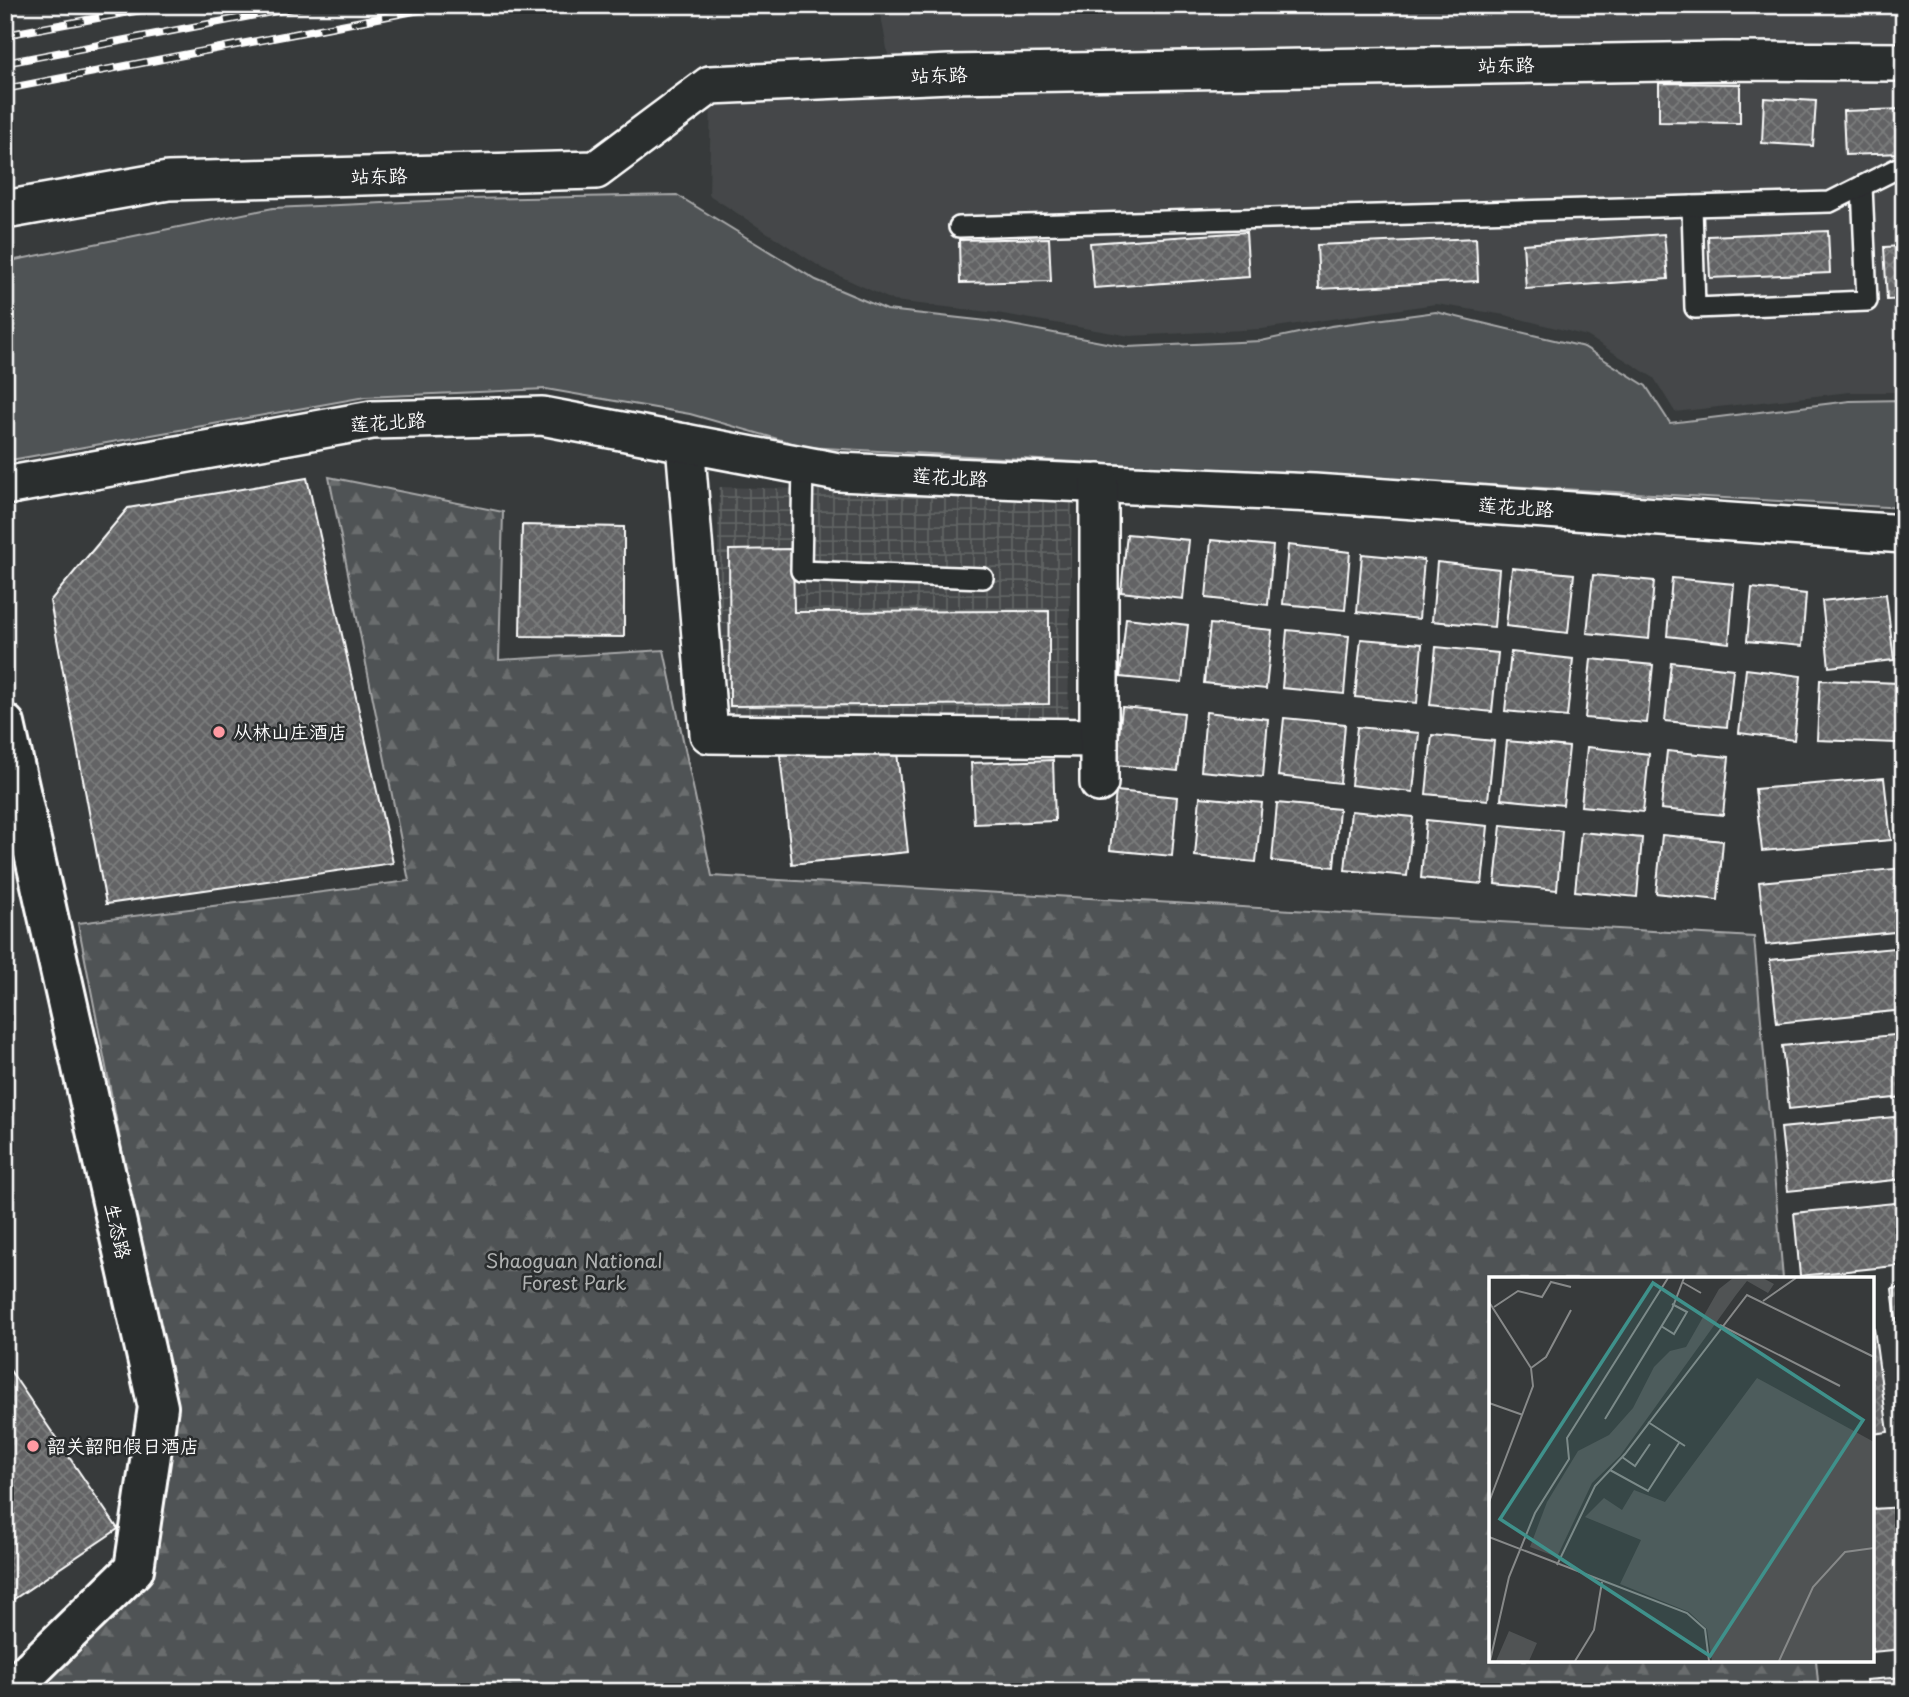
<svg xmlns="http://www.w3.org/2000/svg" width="1909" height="1697" font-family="'Playpen Sans','LXGW WenKai TC',sans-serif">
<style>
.built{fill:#444748}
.industrial{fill:url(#industrial-grid)}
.grass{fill:#505354;stroke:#a8a9aa;stroke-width:2}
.forest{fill:url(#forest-firs);stroke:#a8a9aa;stroke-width:2}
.building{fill:url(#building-cross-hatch);stroke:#fff;stroke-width:2}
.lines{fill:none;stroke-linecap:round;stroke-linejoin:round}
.service-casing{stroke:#fff;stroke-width:24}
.minor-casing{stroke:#fff;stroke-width:42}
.tertiary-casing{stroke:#fff;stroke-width:44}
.service{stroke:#2a2d2e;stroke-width:19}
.minor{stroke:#2a2d2e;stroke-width:37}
.tertiary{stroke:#2a2d2e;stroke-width:38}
.rail-casing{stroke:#fff;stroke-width:8}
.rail{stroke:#2a2d2e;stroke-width:5;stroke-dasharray:16;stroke-linecap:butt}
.poi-dot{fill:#ff9aa2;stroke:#2a2d2e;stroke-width:2.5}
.labels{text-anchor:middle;stroke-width:5;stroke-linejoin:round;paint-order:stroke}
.street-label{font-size:19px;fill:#fff;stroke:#2a2d2e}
.poi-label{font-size:19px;fill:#fff;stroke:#2a2d2e;text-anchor:start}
.park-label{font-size:19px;fill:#b0b2b2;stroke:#2a2d2e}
.inset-road{fill:none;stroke:#878989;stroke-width:2}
.view{fill:#3f918b;fill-opacity:0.15;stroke:#3f918b;stroke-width:3.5}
.inset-edge{fill:none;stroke:#fff;stroke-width:3.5}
</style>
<defs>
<pattern id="industrial-grid" width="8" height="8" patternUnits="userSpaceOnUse" patternTransform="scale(1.75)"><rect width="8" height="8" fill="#444748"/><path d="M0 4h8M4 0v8" fill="none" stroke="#606363"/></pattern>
<pattern id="forest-firs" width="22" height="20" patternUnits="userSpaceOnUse" patternTransform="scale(1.75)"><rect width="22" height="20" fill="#505354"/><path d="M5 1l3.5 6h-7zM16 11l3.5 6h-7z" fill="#6a6d6e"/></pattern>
<pattern id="building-cross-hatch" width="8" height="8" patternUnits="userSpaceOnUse" patternTransform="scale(1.75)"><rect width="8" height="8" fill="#636465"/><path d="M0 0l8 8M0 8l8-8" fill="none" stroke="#7a7b7c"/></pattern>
</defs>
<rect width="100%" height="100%" fill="#373a3b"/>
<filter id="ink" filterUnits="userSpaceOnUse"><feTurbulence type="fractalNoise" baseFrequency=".0143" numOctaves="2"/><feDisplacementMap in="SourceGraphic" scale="14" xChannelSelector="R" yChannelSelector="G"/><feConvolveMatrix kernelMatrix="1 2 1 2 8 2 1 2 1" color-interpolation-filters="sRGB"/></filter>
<g filter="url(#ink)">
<g class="built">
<polygon points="879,5 1904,5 1904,57 891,71"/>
<polygon points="1904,66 1904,392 1850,392 1675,412 1654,378 1587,336 1505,315 1436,304 1262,329 1130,336 997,313 894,301 822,268 709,195 711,93"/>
</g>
<polygon class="industrial" points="719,487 1072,495 1068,724 715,716"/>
<polygon class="grass" points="677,195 816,280 887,310 996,322 1127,347 1261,341 1331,326 1436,312 1584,347 1646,386 1670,423 1850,401 1904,400 1904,508 806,447 690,414 546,389 365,397 5,461 5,262 273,208 471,199"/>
<polygon class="forest" points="329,477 503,512 499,660 664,650 712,876 1754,937 1783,1279 1491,1279 1491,1660 1816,1660 1819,1692 32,1692 147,1582 174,1417 78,923 409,881"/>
<g class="building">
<polygon points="1659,83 1740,84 1740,123 1659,122"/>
<polygon points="1764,98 1816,101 1813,146 1762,143"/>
<polygon points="1904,109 1904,153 1845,155 1843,111"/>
<polygon points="1828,231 1830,273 1710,278 1708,236"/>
<polygon points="1246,232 1249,277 1094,288 1090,243"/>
<polygon points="1664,234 1668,279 1526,289 1523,244"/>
<polygon points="1049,238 1051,281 960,283 959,240"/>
<polygon points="1476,238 1478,281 1319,289 1317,245"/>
<polygon points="1904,246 1904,299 1887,300 1884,247"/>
<polygon points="307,478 393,863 106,904 50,601 128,508"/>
<polygon points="522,525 624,527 624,637 520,636"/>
<polygon points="1127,534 1189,540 1183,599 1121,592"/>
<polygon points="1211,540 1273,546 1268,605 1206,598"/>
<polygon points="1288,545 1350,552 1345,610 1283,604"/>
<polygon points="793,549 794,612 1049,611 1049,704 730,706 729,550"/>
<polygon points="1362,554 1424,560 1419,619 1357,612"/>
<polygon points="1437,562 1499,569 1494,627 1432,621"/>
<polygon points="1512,568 1574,574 1568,633 1506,626"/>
<polygon points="1593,575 1654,581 1649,639 1587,633"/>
<polygon points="1672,578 1734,584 1729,643 1667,636"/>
<polygon points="1752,588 1806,594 1802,646 1747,641"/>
<polygon points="1886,594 1894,660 1829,667 1822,601"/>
<polygon points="1126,618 1188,625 1182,683 1120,677"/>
<polygon points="1210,624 1272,630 1266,689 1204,683"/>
<polygon points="1287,630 1349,636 1344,694 1282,688"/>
<polygon points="1361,639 1422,644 1417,703 1355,697"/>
<polygon points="1436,647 1498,653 1492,712 1430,705"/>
<polygon points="1511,652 1573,659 1567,717 1505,711"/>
<polygon points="1591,659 1653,665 1647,723 1585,718"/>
<polygon points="1671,662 1733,669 1727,727 1665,721"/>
<polygon points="1746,669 1801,676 1794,740 1739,733"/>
<polygon points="1820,680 1900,683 1897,743 1817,740"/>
<polygon points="1122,707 1184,713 1178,771 1116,765"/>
<polygon points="1206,712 1268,719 1263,777 1201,771"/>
<polygon points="1284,718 1345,724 1340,783 1278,776"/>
<polygon points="1357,727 1419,733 1413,792 1351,785"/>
<polygon points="1432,735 1494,741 1488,800 1426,794"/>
<polygon points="1507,741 1569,747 1563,805 1501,799"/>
<polygon points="896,743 908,852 792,864 780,755"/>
<polygon points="1587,747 1649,754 1643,812 1581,806"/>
<polygon points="1667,751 1729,757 1723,815 1661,809"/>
<polygon points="1053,760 1055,821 974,824 971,763"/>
<polygon points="1884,778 1891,840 1762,851 1755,789"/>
<polygon points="1116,791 1177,797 1172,856 1110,850"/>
<polygon points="1200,797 1262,803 1256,862 1195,856"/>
<polygon points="1277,803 1339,809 1334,867 1272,861"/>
<polygon points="1351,811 1413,817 1407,876 1345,870"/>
<polygon points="1426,820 1488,826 1482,884 1421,878"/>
<polygon points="1501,825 1562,831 1557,890 1495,884"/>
<polygon points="1581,832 1642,838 1637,897 1575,891"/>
<polygon points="1662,835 1723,841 1718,900 1656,893"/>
<polygon points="1904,868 1904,931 1766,945 1759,882"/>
<polygon points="1904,947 1904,1010 1777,1023 1770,960"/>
<polygon points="1904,1034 1904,1097 1789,1109 1782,1046"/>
<polygon points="1904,1116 1904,1179 1788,1191 1781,1128"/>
<polygon points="1904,1202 1904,1265 1800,1276 1794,1213"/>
<polygon points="1904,1287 1904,1354 1901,1355 1892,1289"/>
<polygon points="1872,1314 1888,1432 1872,1434"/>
<polygon points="5,1363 118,1529 5,1605"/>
<polygon points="1904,1507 1904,1649 1872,1652 1872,1509"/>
<polygon points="1904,1677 1904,1692 1867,1692 1866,1680"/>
</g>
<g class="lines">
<g class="service-casing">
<g id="service">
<polyline points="1692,206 1695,308 1867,301 1862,186"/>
<polyline points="959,227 1830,202 1904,165"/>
<polyline points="803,465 801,571 983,578"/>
</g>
</g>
<g class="minor-casing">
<g id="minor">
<polyline points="5,210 168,181 596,170 710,85 950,74 1724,61 1904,62"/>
<polyline points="685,443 709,734 1098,738"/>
<polyline points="5,486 372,420 542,416 838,472 1314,493 1904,534"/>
<polyline points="1099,783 1099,483"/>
</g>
</g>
<g class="tertiary-casing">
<polyline id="tertiary" points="5,724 158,1407 134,1569 8,1692"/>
</g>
<use href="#service" class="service"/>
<use href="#minor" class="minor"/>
<use href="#tertiary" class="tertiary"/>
<g class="rail-casing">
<g id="rail">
<polyline points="5,35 168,5"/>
<polyline points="5,63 308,5"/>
<polyline points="5,89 446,5"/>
</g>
</g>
<use href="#rail" class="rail"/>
</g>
</g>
<g class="poi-dot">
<circle cx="219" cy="732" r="7"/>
<circle cx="33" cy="1446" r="7"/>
</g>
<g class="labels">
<g class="street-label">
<text transform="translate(1506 65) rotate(-1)" y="7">站东路</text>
<text transform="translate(939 75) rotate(-2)" y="7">站东路</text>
<text transform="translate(379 176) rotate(-1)" y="7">站东路</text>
<text transform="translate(388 422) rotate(-4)" y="7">莲花北路</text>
<text transform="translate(950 477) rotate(3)" y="7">莲花北路</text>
<text transform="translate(1516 507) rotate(4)" y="7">莲花北路</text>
<text transform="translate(118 1231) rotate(77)" y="7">生态路</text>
</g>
<g class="poi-label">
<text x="233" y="739">从林山庄酒店</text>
<text x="47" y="1453">韶关韶阳假日酒店</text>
</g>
<g class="park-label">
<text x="574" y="1268">Shaoguan National<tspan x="574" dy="22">Forest Park</tspan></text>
</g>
</g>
<g transform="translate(1489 1277)">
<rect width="385" height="385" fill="#373a3b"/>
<path d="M 244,1 L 274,1 L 285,7 L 279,16 L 258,4 L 247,18 L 131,179 L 103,206 L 68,280 L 41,270 L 58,225 L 89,174 L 120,158 L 144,131 L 165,90 L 181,74 L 197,70 L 230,12 ZM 20,354 L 48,366 L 40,384 L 7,384 Z" fill="#505354"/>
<path d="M 268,101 L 385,165 L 385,384 L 223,384 L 218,352 L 200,335 L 131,307 L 152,263 L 96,240 L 115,221 L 133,233 L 145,213 L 176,225 Z" fill="#505354"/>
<path class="inset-road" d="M 193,5 L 212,16M 274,24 L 307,1M 0,25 L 42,91 L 44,109 L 0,225M 5,30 L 29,14 L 53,20 L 62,5 L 82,10M 231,48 L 351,109M 172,49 L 185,57 L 198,35 L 183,27M 42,91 L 57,80 L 82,33M 0,126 L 34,138M 116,142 L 183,32 L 195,1M 159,145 L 196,169M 133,180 L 146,189 L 161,167M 121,193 L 159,214 L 190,166M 0,260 L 198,336 L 216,352 L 220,384M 68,288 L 106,209 L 136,177 L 258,18 L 385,80M 1,384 L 20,300 L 46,236 L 80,182 L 78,161 L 179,1M 86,384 L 105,353 L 113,305M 290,384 L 324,310 L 356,275 L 385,271"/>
<path class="view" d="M 164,6 L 374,143 L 221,379 L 11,242 Z"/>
<rect width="385" height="385" class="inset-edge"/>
</g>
<rect width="1909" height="1697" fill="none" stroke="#2a2d2e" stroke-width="28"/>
<rect x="14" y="14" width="1881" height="1669" fill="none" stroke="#fff" stroke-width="2.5" filter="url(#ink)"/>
</svg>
